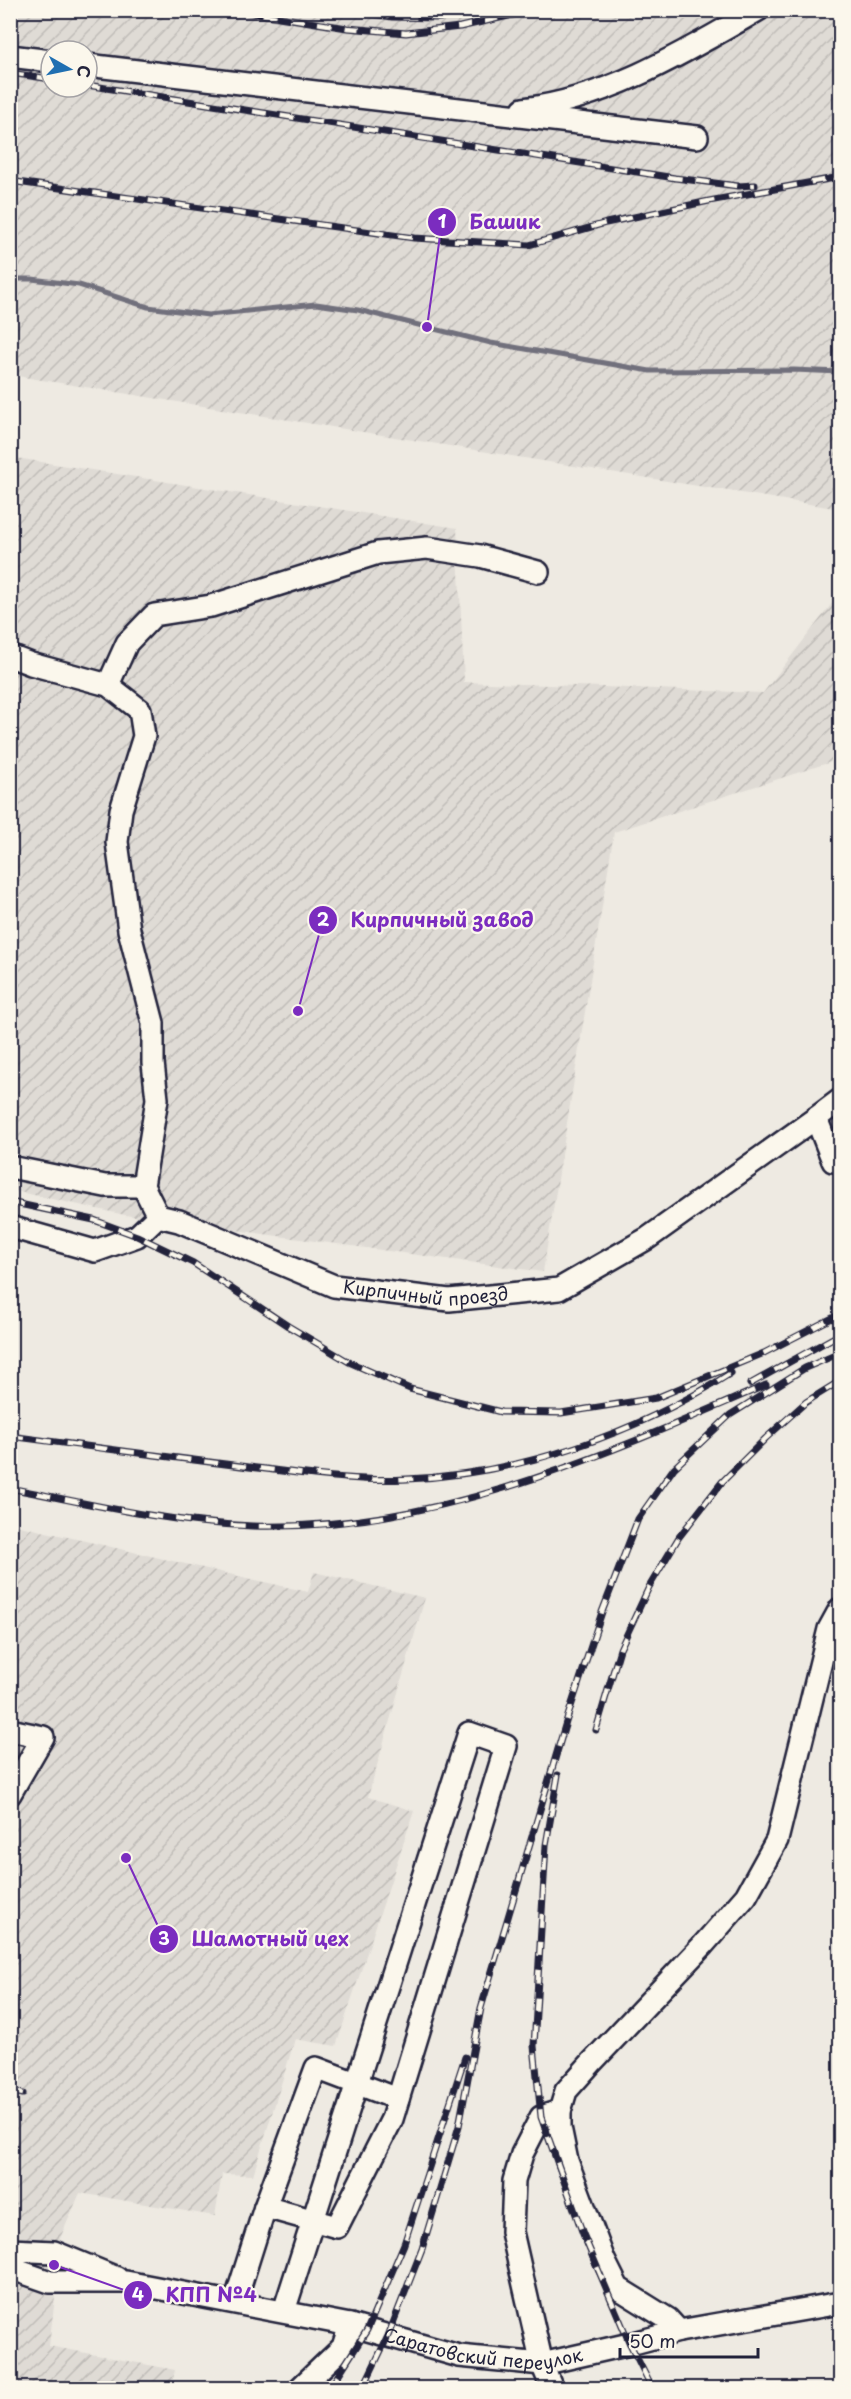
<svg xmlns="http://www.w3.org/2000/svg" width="851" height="2399" font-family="'Playpen Sans',sans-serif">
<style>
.industrial{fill:url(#industrial-furrows);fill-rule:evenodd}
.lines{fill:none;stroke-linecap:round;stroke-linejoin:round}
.stream{stroke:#716f7c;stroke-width:5}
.minor-casing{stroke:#22223b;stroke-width:26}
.minor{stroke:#fbf7ec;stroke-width:21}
.rail-casing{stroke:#22223b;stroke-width:7}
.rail{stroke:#fbf7ec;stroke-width:4.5;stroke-dasharray:14;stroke-linecap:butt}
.labels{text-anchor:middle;stroke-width:4.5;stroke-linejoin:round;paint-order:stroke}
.street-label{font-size:18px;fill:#22223b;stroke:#fbf7ec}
.leader{fill:none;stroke:#7b2cbf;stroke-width:2}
.callout-dot{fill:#7b2cbf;stroke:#fbf7ec;stroke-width:2}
.mark-label{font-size:18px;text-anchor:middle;font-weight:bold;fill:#fff}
.callout-label{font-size:20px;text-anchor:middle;font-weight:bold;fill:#7b2cbf;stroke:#fbf7ec;stroke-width:4.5;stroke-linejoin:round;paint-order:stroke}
</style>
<defs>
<pattern id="industrial-furrows" width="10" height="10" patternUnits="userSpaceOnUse" patternTransform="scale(1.5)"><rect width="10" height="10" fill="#dfdbd5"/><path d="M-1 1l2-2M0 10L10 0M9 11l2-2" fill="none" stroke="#bfbcb8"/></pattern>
</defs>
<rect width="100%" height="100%" fill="#eeeae2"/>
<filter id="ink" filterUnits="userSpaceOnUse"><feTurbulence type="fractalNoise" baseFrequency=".0167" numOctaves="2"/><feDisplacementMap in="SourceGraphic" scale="12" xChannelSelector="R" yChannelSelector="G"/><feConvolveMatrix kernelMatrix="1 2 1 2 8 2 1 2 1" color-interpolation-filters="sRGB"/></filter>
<g filter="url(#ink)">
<g class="industrial">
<path d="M 10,11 L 840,11 L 840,509 L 11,375 ZM 51,51 L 87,51 L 87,87 L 51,87 Z"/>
<polygon points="10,457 457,528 464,682 763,693 840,593 840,759 614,832 543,1272 125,1215 11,1190"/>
<polygon points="11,1524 308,1592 314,1572 425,1598 368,1797 414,1811 336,2046 295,2039 253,2175 222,2174 215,2216 80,2193 54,2252 62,2258 59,2274 50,2282 55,2298 49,2346 175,2370 171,2388 11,2388"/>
</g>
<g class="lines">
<polyline class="stream" points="10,279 32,279 79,285 148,307 208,315 316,304 358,310 491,343 650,371 794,370 840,372"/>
<g class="minor-casing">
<g id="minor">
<polyline points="10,56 51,61"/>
<polyline points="87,65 697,137"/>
<path d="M 523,109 C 608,99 685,52 758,10"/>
<polyline points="10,656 31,664 108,685 140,710 144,736 121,810 117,842 129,930 153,1023 153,1063 157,1099 143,1186 158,1216"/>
<polyline points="108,685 127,643 154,615 211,606 378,553 427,548 480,556 538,572"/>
<polyline points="840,1100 816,1118 833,1161 840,1161"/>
<polyline points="10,1167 105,1186 143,1186"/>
<path id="s1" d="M 10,1227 L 95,1251 L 137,1236 L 158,1216 L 179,1221 L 334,1286 L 449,1300 L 559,1289 L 648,1238 L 816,1118"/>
<polyline points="10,1730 43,1737 10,1794"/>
<polyline points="265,2207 337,2227 392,2119 506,1746 469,1733 284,2311"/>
<polyline points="10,2250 54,2252 117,2278"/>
<path id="s2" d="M 10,2268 L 50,2282 L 126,2282 L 350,2325 L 459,2356 L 542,2364 L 630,2344 L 679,2331 L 840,2303"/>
<polyline points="235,2302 265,2207 316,2068 398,2099"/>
<polyline points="679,2331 668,2319 618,2288 604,2260 567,2161 560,2127 560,2111 566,2091 592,2062 703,1945 746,1896 777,1840 829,1629 840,1609"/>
<polyline points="300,2388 343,2347 350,2325"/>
<polyline points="552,2388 542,2364 512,2232 514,2181 522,2154 541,2117 560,2111"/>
</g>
</g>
<use href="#minor" class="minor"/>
<g class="rail-casing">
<g id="rail">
<polyline points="235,10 347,28 406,33 460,27 535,10"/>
<polyline points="347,10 392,17 437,18 496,12"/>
<polyline points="10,73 51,79"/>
<polyline points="87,85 675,178 738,186 755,185"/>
<polyline points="10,181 414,238 529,245 606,223 709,201 840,177"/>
<polyline points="10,1202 94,1220 137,1236 193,1263 288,1326 349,1362 410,1389 501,1412 561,1413 656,1398 764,1353 840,1314"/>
<polyline points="750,1384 840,1334"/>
<path d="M 10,1436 C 90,1447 169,1457 249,1467 C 301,1473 354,1482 407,1479 C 521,1474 635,1434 731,1373"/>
<path d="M 10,1488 C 90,1504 170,1523 252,1526 C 437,1531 600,1457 766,1385"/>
<polyline points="596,1730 620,1649 649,1587 679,1537 722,1482 766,1438 806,1402 840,1381"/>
<polyline points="558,1775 546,1845 534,2046 541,2117 583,2234 630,2344 652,2388"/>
<polyline points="10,2091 23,2094"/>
<polyline points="330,2388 367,2330 404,2244 465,2057"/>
<polyline points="363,2388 388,2336 422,2249 459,2126 481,2008 566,1722 602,1612 638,1519 674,1468 730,1415 805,1368 840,1353"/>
</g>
</g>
<use href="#rail" class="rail"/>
</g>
</g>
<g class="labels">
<g class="street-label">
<text dy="6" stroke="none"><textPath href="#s1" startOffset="444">Кирпичный проезд</textPath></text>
<text dy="6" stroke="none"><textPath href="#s2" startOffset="483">Саратовский переулок</textPath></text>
</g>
</g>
<path class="leader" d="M427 327L442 222M298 1011L323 920M126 1858L164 1939M54 2265L138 2295"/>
<g class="callout-dot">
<circle cx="427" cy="327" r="6"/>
<circle cx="298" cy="1011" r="6"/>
<circle cx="126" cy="1858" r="6"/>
<circle cx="54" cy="2265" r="6"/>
<circle cx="442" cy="222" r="15"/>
<circle cx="323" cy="920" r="15"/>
<circle cx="164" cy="1939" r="15"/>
<circle cx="138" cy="2295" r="15"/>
</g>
<g class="mark-label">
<text x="442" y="228">1</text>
<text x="323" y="926">2</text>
<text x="164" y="1945">3</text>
<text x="138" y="2301">4</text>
</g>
<g class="callout-label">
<text x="505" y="229">Башик</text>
<text x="442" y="927">Кирпичный завод</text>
<text x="270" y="1946">Шамотный цех</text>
<text x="211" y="2302">КПП №4</text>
</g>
<rect width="851" height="2399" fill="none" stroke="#fbf7ec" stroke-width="36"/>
<rect x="18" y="18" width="815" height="2363" fill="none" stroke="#22223b" stroke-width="2" filter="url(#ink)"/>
<g transform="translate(69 69) rotate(99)"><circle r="28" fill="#fbf7ec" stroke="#a4a2a5" stroke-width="1.5"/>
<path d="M0-4.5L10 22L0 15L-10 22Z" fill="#1f6fb2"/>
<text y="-9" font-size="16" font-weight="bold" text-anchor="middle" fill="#22223b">С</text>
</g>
<path d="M620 2348v9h138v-9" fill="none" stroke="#22223b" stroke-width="3"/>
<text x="629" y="2348" font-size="18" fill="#22223b" stroke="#fbf7ec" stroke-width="4.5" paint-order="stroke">50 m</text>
</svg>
